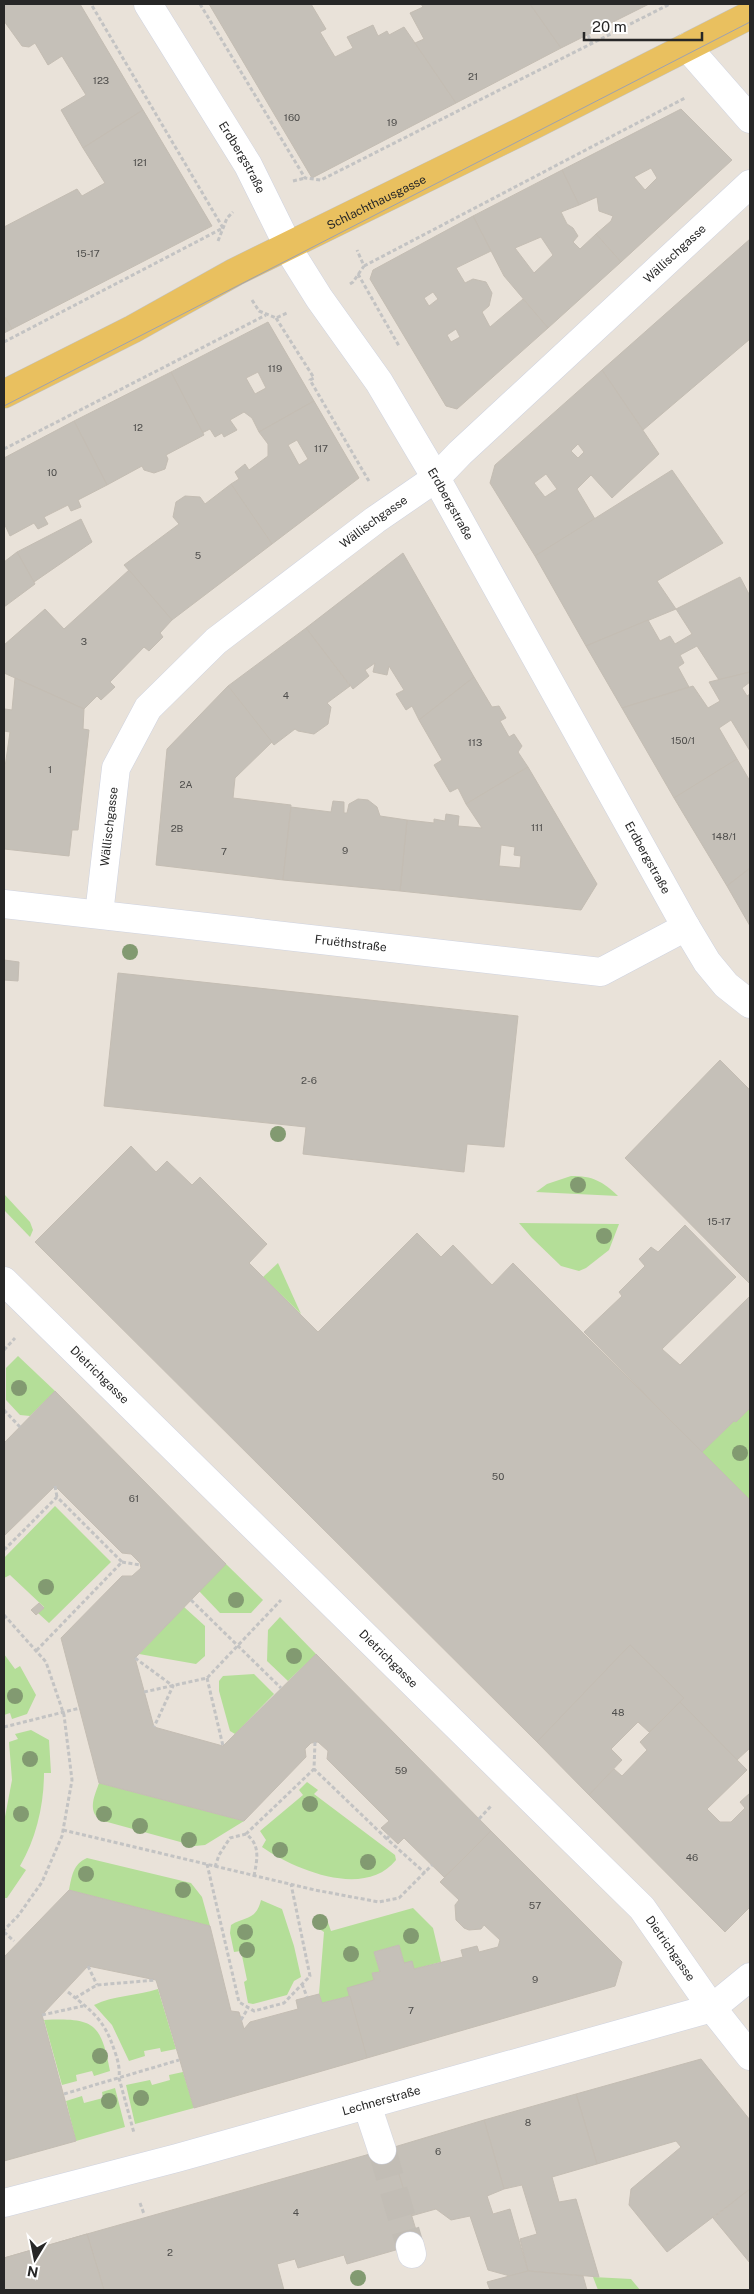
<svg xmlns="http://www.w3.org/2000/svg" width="754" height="2294" font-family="'Public Sans',sans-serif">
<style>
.green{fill:#b4de98}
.building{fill:#c5c0b8;stroke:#c4bdb3;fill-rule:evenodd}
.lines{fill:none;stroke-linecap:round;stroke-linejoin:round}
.minor-tunnel{stroke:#c2bdb5;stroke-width:28;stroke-dasharray:28 14;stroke-linecap:butt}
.minor-casing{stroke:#cfd3e0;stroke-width:29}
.major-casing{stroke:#c3c3c3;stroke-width:29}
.path{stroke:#c3c3c3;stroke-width:3;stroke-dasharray:4 2.5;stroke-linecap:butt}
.minor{stroke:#fff;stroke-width:28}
.major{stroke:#e9c05f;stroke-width:28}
.tram{stroke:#9da1b1;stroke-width:1}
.tree{fill:#829a71}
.labels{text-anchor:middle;stroke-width:5;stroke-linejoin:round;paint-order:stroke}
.number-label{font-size:10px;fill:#4e4d4b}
.street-label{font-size:12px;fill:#272727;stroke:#fff}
</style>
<rect width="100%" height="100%" fill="#e9e2d9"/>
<g class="green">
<path d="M 571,1176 C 593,1176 602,1181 618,1196 L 536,1192 L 547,1184 Z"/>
<polygon points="4,1194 30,1222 33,1230 30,1237 4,1210"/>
<polygon points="519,1223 619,1224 609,1250 586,1268 579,1271 561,1266 532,1238"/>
<polygon points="278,1263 301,1314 263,1277"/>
<polygon points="18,1356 55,1391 30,1416 20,1415 6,1400 6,1368"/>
<polygon points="750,1408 750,1500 702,1452 734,1421 736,1422"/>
<polygon points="55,1506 111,1562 49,1623 38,1613 44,1607 10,1575 4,1578 4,1558"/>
<polygon points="226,1564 263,1600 251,1613 220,1613 199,1591"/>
<polygon points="184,1607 205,1626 205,1656 196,1664 139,1654"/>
<polygon points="280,1617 316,1654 288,1681 267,1661 268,1630"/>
<polygon points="4,1654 15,1669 20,1666 36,1695 27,1714 12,1719 10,1713 4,1715"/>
<polygon points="254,1674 274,1694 235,1734 230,1731 219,1691 219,1681 223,1676"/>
<path d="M 31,1730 L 49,1740 L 51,1773 L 44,1773 C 44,1805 36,1839 20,1866 L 26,1870 L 7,1898 L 4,1898 L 4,1822 L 12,1780 L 9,1742 L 18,1739 L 15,1734 Z"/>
<path d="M 307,1782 L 318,1790 L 314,1794 L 395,1855 L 396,1860 C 365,1899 295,1870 262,1847 L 266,1840 L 260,1831 L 303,1795 L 299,1790 Z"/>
<path d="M 99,1783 L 244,1821 L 205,1845 L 195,1846 L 100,1820 C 87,1810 95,1795 99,1783 Z"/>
<path d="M 87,1858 L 191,1883 L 202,1897 L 210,1926 L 69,1890 C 72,1876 73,1864 87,1858 Z"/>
<path d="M 261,1900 L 282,1909 L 294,1946 L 301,1977 L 294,1981 L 287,1995 L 253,2004 L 248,2003 L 244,1982 L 247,1980 L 241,1951 L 234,1952 L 230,1933 L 231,1925 C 245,1916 256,1921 261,1900 Z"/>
<polygon points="413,1908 433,1928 441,1962 414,1969 404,1963 399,1945 374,1952 380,1972 372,1973 374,1980 350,1996 322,2003 319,1994 324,1932 316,1927 318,1919 326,1917 331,1931"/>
<path d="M 158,1989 L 176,2049 L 161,2052 L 160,2048 L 144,2051 L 145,2056 L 129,2061 L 112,2025 L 94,2005 C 114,1995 137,1996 158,1989 Z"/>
<path d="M 44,2020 C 93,2018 101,2022 110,2071 L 94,2076 L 92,2071 L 76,2075 L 77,2081 L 62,2085 Z"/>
<polygon points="183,2072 194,2108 135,2124 126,2085 150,2080 152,2085 170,2080 169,2075"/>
<polygon points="115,2088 125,2127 76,2141 66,2101 82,2096 84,2103 103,2098 102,2092"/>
<polygon points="593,2277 631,2279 640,2290 598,2290"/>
</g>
<g class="building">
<polygon points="4,4 80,4 143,110 83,148 61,110 86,95 62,56 48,65 35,43 29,47 22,46 4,21"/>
<polygon points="209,4 311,4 326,29 320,32 335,57 353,48 347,37 373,25 378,36 387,31 389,35 404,27 456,103 312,178"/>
<polygon points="421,4 530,4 561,48 456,103 415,43 424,39 410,13 423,7"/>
<polygon points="530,4 649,4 561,48"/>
<path d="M 681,109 L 732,160 L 621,262 L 596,234 L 611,221 L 613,216 L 599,211 L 597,197 L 579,205 L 562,170 ZM 651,168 L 657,178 L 645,190 L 634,177 Z"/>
<polygon points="143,110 212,226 12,329 4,316 4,227 77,189 82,196 105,183 83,148"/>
<path d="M 562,170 L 579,205 L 561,212 L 567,224 L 573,228 L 578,236 L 573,242 L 580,249 L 596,234 L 621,262 L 548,328 L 504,276 L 473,216 ZM 541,237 L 553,255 L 534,273 L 515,248 Z"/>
<path d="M 473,216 L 491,251 L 456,268 L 465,283 L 473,279 L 486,282 L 492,293 L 489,306 L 482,312 L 490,327 L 523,299 L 548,328 L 457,409 L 446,406 L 370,279 L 373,270 ZM 433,292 L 438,299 L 429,306 L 424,298 ZM 456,329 L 460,337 L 451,342 L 447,335 Z"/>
<polygon points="750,239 750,339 643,430 602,370"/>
<polygon points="4,316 12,329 4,333"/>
<path d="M 268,322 L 314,401 L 259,432 L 252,418 L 244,412 L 230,420 L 237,430 L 224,437 L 222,433 L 215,437 L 210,429 L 202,433 L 171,372 ZM 258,372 L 266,388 L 255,394 L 246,378 Z"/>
<path d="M 602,370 L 659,454 L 612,498 L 591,475 L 577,489 L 595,519 L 535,556 L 490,483 L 495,465 ZM 578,444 L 584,452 L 578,458 L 571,451 ZM 546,474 L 557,489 L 545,497 L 534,483 Z"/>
<polygon points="171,372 204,435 166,455 168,459 165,469 154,473 144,470 142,466 107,485 74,421"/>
<path d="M 314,401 L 359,478 L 272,544 L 231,484 L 239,479 L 235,472 L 245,464 L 249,470 L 268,456 L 268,444 L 259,432 ZM 297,440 L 308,459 L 299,465 L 288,445 Z"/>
<polygon points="74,421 107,485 78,500 81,507 71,511 68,505 44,517 48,524 38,529 34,523 10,536 4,523 4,458"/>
<polygon points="672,470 723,543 657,581 676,609 586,646 535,556"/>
<polygon points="231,484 272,544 172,620 124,565 179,524 173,517 176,502 185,496 200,497 205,504"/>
<polygon points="81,519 92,542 34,582 17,552"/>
<polygon points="17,552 35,584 4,607 4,562"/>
<polygon points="403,553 474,677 419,720 412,706 406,710 396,694 404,690 389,666 387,675 373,672 375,663 365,670 369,676 353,689 306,628"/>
<polygon points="129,570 172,620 160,633 163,637 149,651 144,647 110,682 115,687 101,700 97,696 84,709 4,673 4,645 45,609 64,629"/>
<polygon points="740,577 750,596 750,672 719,680 697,646 680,655 684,663 678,667 689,687 622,708 586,646 648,620 660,641 670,636 675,644 692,634 676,609"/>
<polygon points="306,628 350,686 327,703 331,707 328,724 314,734 298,731 295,729 274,745 228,686"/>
<polygon points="750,672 750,682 742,688 747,696 750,694 750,751 731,720 719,728 737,759 674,798 622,708 693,686 708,708 720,701 709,682"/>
<polygon points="474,677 492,707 499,706 506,718 500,721 509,737 514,734 522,746 518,752 528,767 466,804 458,788 450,792 434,765 442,760 419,720"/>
<polygon points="15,678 84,709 83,729 89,730 78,830 72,830 69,856 4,849 4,774 10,732 4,731 4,718 5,709 12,710"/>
<polygon points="228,686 272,742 235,778 233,798 291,805 283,880 156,865 167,749"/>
<polygon points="737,759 750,781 750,868 727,886 674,798"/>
<path d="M 528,767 L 597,884 L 581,910 L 400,891 L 407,820 L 434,823 L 434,819 L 445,821 L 446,814 L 459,816 L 458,826 L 482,828 L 466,804 ZM 501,845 L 515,847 L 514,855 L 521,856 L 520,868 L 499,866 Z"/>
<polygon points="358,799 368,800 377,807 380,816 407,820 400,891 283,880 291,807 331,812 333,801 344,802 344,813 347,813 349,804"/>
<polygon points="750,868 750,926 727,886"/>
<polygon points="4,960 19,962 18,981 4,980"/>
<polygon points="118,973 518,1016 504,1147 467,1144 464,1172 303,1154 306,1127 104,1106"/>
<polygon points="720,1060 750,1090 750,1284 625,1158"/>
<polygon points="131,1146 156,1172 167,1161 192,1185 200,1177 267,1244 249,1263 318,1332 417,1233 441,1257 453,1245 492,1285 513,1263 750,1500 750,1748 737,1760 680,1702 684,1698 630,1645 537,1742 35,1242"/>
<polygon points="685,1225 736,1277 662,1349 680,1365 750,1296 750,1408 736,1422 734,1421 702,1452 584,1332 622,1296 619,1292 645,1266 639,1259 651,1247 658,1252"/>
<polygon points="55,1391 226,1564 135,1658 154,1727 223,1746 316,1654 491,1831 444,1877 404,1838 398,1844 381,1828 389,1821 327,1759 328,1751 318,1742 311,1743 305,1749 306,1757 244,1821 99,1783 61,1638 122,1576 132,1576 141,1568 140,1563 131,1554 122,1553 55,1486 4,1536 4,1443"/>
<polygon points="39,1603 44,1608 36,1615 31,1610"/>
<polygon points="630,1645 684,1698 649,1732 638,1722 611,1749 622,1760 589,1795 537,1742"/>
<polygon points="680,1702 747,1770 707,1809 720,1822 731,1822 745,1808 740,1802 750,1793 750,1907 725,1932 589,1795 614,1769 622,1776 647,1750 640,1742"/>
<polygon points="491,1831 622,1962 615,1986 367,2058 347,1988 374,1980 372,1973 380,1972 374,1952 399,1945 404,1963 412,1961 414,1969 463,1957 461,1950 477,1946 479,1952 498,1947 500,1940 484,1925 481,1929 469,1930 464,1928 456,1920 455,1905 459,1900 440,1882"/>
<polygon points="69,1890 210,1926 231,2011 239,2012 244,2029 250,2022 298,2009 296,2000 319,1994 322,2003 350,1996 367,2058 194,2108 156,1980 88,1966 42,2015 76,2141 4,2161 4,1957"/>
<polygon points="701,2059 750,2120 750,2189 667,2252 629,2205 631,2189 681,2147 676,2141 597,2164 576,2094"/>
<polygon points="576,2094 597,2164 552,2177 559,2202 576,2199 599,2277 528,2271 520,2239 537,2234 522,2185 504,2189 484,2120"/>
<polygon points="484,2120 504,2189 487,2196 493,2214 510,2209 528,2271 510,2276 488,2270 470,2216 451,2220 436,2209 411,2216 391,2148"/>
<polygon points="391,2148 420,2243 347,2264 344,2255 298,2268 295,2259 277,2264 284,2290 104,2290 87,2234"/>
<polygon points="750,2189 750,2263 713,2218"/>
<polygon points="87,2234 104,2290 4,2290 4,2258"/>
<polygon points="87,2234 104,2290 4,2290 4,2258"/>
<polygon points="528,2271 583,2276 587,2290 490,2290 487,2282"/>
</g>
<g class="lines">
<polyline class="minor-tunnel" points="382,2150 410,2246"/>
<g class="minor-casing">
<g id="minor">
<path id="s1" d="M 148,4 L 248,165 L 294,258 L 319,298 L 379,382 L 436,478 L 686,927 L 707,962 L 726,985 L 750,1004"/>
<polyline points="687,47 750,119"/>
<path id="s2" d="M 4,904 L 601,972 L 686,927"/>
<path id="s3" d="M 99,914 L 116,768 L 148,708 L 216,641 L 375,520 L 436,478 L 460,453 L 750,184"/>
<path id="s4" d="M 4,1281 L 642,1908 L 712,2008 L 750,2056"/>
<polyline points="367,2105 382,2150"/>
<path id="s5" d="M 4,2203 L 177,2158 L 712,2008 L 750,1977"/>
<polyline points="410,2246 412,2254"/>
</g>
</g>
<g class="major-casing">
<g id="major">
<path id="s6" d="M 4,394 L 133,329 L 235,272 L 522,131 L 750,15"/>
</g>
</g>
<g class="path">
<polyline points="200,4 305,178 321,180 670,4"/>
<polyline points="588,35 592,44"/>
<polyline points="293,181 305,178"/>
<polyline points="218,241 227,218 233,212"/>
<polyline points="364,266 685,98"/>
<polyline points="358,274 399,346"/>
<polyline points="350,284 353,282 364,266 357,250"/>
<polyline points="252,300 259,311 276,318 287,313"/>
<polyline points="276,318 314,378 310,380 370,483"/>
<polyline points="4,342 223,228 91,4"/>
<polyline points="4,449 266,315"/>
<polyline points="4,1350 15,1338"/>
<polyline points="4,1410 20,1427"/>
<polyline points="55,1486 57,1497"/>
<polyline points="4,1550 57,1497 122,1562 36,1651"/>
<polyline points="122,1562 140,1565"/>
<polyline points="191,1600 281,1688"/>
<polyline points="4,1615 46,1662 64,1715 72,1780 62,1836 42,1882 18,1916 4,1930"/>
<polyline points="135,1658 173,1686 154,1727"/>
<polyline points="207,1678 223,1746"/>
<polyline points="144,1692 207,1678 281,1600"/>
<polyline points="4,1727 80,1708"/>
<polyline points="315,1742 314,1769 387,1839"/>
<polyline points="479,1819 491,1806"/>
<polyline points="63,1830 315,1890 379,1902 399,1898 432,1865"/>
<polyline points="389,1836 387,1839 425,1873"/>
<polyline points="207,1864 239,2002 254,2011 284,2003 310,1976 291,1884"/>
<polyline points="215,1867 219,1855 230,1838 246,1834"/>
<path d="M 254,1876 C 257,1860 261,1845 246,1834 L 314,1769"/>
<polyline points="4,1932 14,1941"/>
<polyline points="88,1966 97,1985"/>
<polyline points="302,1984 307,1997"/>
<path d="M 68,1992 C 94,2013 104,2019 115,2052 C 118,2061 120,2068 119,2078 L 134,2133"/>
<polyline points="75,1998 97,1985 156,1980"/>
<polyline points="42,2015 83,2006"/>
<polyline points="241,2020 248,2008"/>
<polyline points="64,2094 179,2060"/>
<polyline points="140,2203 144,2214"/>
</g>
<use href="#minor" class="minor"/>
<use href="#major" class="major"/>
<polyline class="tram" points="4,406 750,22"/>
</g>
<g class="tree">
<circle cx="130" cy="952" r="8"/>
<circle cx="278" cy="1134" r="8"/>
<circle cx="578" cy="1185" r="8"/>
<circle cx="604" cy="1236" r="8"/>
<circle cx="19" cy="1388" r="8"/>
<circle cx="740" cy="1453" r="8"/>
<circle cx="46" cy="1587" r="8"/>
<circle cx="236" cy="1600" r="8"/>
<circle cx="294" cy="1656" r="8"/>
<circle cx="15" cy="1696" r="8"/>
<circle cx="30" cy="1759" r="8"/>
<circle cx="310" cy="1804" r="8"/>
<circle cx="21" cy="1814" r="8"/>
<circle cx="104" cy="1814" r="8"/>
<circle cx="140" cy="1826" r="8"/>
<circle cx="189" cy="1840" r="8"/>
<circle cx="280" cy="1850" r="8"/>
<circle cx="368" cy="1862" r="8"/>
<circle cx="86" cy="1874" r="8"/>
<circle cx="183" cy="1890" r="8"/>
<circle cx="320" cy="1922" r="8"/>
<circle cx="245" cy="1932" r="8"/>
<circle cx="411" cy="1936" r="8"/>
<circle cx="247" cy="1950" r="8"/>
<circle cx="351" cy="1954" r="8"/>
<circle cx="100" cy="2056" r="8"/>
<circle cx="141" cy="2098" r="8"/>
<circle cx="109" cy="2101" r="8"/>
<circle cx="358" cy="2278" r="8"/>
</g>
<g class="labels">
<g class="number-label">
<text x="473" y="80">21</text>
<text x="101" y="84">123</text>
<text x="292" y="121">160</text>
<text x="392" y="126">19</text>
<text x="140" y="166">121</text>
<text x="88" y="257">15-17</text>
<text x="275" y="372">119</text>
<text x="138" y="431">12</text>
<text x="321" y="452">117</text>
<text x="52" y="476">10</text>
<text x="198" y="559">5</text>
<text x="84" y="645">3</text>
<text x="286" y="699">4</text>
<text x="683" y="744">150/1</text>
<text x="475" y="746">113</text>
<text x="50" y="773">1</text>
<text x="186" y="788">2A</text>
<text x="537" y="831">111</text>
<text x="177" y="832">2B</text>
<text x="724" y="840">148/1</text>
<text x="345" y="854">9</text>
<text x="224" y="855">7</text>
<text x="309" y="1084">2-6</text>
<text x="719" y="1225">15-17</text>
<text x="498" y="1480">50</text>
<text x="134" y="1502">61</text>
<text x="618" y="1716">48</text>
<text x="401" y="1774">59</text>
<text x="692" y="1861">46</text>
<text x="535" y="1909">57</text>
<text x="535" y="1983">9</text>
<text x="411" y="2014">7</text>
<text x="528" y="2126">8</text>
<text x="438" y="2155">6</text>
<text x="296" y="2216">4</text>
<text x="170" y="2256">2</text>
</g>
<g class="street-label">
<text dy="4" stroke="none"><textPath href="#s1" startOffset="180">Erdbergstraße</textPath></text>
<text dy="4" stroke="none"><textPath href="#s6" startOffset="419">Schlachthausgasse</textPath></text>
<text dy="4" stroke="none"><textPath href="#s3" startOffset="912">Wällischgasse</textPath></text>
<text dy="4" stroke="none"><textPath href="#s1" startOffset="585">Erdbergstraße</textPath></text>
<text dy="4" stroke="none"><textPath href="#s3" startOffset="508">Wällischgasse</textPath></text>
<text dy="4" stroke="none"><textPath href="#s3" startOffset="88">Wällischgasse</textPath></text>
<text dy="4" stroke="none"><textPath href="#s1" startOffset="990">Erdbergstraße</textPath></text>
<text dy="4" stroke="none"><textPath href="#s2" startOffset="349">Fruëthstraße</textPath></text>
<text dy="4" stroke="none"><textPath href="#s4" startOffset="134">Dietrichgasse</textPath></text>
<text dy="4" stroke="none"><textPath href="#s4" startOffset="539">Dietrichgasse</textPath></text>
<text dy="4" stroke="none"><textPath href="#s4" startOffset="944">Dietrichgasse</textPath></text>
<text dy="4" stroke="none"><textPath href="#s5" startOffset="391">Lechnerstraße</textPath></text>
</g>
</g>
<rect width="754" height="2294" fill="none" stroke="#272727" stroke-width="10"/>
<g transform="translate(35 2259) rotate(190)" stroke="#ffffff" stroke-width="4" paint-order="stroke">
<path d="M0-4L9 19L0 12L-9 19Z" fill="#272727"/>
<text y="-8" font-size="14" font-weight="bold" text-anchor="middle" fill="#272727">N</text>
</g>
<path d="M584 32v8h118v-8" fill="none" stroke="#272727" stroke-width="2.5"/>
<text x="592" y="32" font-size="15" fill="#272727" stroke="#ffffff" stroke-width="4" paint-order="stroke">20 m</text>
</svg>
